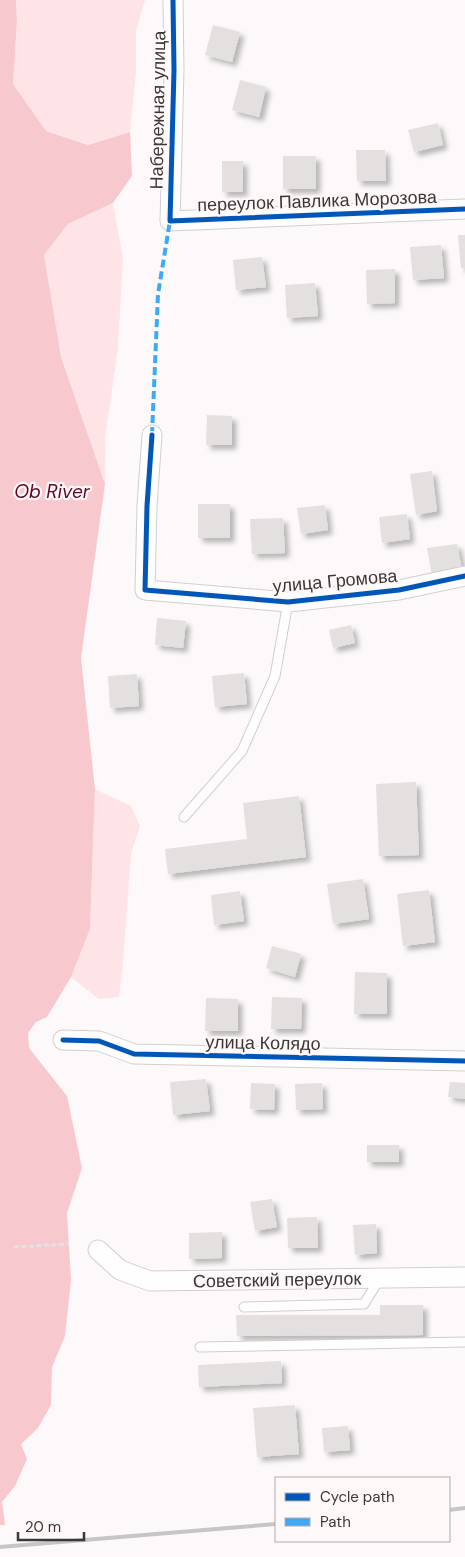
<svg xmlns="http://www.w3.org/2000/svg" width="465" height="1557" font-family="'DM Sans',sans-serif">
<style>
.green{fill:#fee4e7}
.water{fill:#f7c9cf}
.pier{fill:#fdf9fa}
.building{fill:#e4e0e0;filter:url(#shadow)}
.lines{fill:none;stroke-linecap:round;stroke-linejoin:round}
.service-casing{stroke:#d2cecf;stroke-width:11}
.minor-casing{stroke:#d2cecf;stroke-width:21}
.path{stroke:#e3e2e2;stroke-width:3;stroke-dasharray:5 2.5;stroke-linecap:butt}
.service{stroke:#fffefe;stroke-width:9}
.minor{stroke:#fffefe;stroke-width:19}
.rail{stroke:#c7c6c6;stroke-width:4}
.quiet{stroke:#3fa9f5;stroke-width:4;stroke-dasharray:8 4;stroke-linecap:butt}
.cycleway-casing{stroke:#fef8f9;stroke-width:8}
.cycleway{stroke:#0057b8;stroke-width:5}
.labels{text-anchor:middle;stroke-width:4.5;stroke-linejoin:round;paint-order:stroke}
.street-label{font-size:18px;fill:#3d3838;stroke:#fef8f9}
.water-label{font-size:19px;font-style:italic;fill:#640525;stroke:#fef8f9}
</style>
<defs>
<filter id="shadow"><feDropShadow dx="4.5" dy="4.5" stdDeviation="2.5" flood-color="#0004"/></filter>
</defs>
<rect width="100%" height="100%" fill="#fdf9fa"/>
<g class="green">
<polygon points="16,0 145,0 136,31 136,72 130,132 88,145 46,131 13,84 17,21"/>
<polygon points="113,203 123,258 118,348 105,438 105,484 61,357 44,255 68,224"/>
<polygon points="95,789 131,806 140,826 131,854 123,963 119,997 99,999 71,977 90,929"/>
</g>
<polygon class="water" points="0,0 16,0 17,21 13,84 46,131 88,145 130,132 132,176 113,203 68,224 44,255 61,357 105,484 81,658 95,789 90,929 71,977 47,1017 36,1022 28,1033 29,1048 67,1096 82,1168 67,1213 71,1280 65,1336 52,1367 51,1405 38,1428 21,1444 27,1459 15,1486 2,1502 6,1532 0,1557"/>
<polygon class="pier" points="0,1525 8,1525 7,1557 0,1557"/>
<g class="building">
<polygon points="213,25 240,32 232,62 205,55"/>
<polygon points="240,80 266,87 259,117 232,110"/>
<polygon points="438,123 443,145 414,152 408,130"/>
<polygon points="356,150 385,150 386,181 357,181"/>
<rect x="283" y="156" width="33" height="33"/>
<rect x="222" y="161" width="21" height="31"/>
<polygon points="458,235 465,235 465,268 461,268"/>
<polygon points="441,245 444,278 413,280 410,247"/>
<polygon points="262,257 266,287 236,290 233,260"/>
<polygon points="395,269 395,303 367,304 366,270"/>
<polygon points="315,283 318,316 287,318 285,285"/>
<polygon points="207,415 232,416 232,445 206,445"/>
<polygon points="432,471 437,511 416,515 410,474"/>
<rect x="198" y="504" width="32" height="34"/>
<polygon points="325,505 328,530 301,534 297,508"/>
<polygon points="407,514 410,539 382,543 379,517"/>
<polygon points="283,518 285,553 252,554 250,519"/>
<polygon points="457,544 462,570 432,575 427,548"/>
<polygon points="157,618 186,621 183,648 155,645"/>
<polygon points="351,625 355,643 333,648 329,630"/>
<polygon points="244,673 247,704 215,707 212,676"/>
<polygon points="137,674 139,706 110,708 108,676"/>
<polygon points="416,782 419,855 379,856 376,784"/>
<polygon points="299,796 306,857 168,874 165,849 247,839 243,803"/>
<polygon points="363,879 369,919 333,924 327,884"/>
<polygon points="429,890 435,942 403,946 397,894"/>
<polygon points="240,891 244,921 214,925 211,895"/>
<polygon points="272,946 301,954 295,977 266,968"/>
<polygon points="355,972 387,973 387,1014 354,1014"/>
<polygon points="272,997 302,998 301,1029 271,1029"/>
<polygon points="206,998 238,999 238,1031 205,1031"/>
<polygon points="206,1079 210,1111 173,1115 170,1082"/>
<polygon points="450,1082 465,1083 465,1099 448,1097"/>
<polygon points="251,1083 275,1084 274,1110 250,1109"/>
<polygon points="322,1083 323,1109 296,1110 295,1084"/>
<rect x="367" y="1145" width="32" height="17"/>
<polygon points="272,1199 277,1227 255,1231 250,1202"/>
<polygon points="317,1217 318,1248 288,1248 287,1218"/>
<polygon points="376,1224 377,1253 355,1255 353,1225"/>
<polygon points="222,1232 222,1258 189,1259 189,1233"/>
<polygon points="380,1305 423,1305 423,1335 237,1336 236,1315 380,1315"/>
<polygon points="281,1361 282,1383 199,1387 198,1365"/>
<polygon points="295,1405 299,1454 257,1457 253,1408"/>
<polygon points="348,1426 350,1450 324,1452 322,1428"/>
</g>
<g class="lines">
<g class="service-casing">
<g id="service">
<polyline points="184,817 242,751 275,676 288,602"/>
<polyline points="244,1307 364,1304 380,1278"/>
<polyline points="200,1347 465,1342"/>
</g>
</g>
<g class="minor-casing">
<g id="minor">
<polyline points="173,0 174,70 170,221 465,209"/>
<polyline points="152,435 147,506 145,590 288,602 399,590 465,576"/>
<polyline points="63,1040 99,1041 134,1054 465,1061"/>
<polyline points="98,1250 120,1270 150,1281 465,1277"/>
</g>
</g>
<polyline class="path" points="14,1247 69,1244"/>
<use href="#service" class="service"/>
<use href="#minor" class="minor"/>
<g class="rail">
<polyline points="449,1510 465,1508"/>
<polyline points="0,1547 276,1524"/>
</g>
<polyline class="quiet" points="152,435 158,294 170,221"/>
<g class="cycleway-casing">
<g id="cycleway">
<polyline points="173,0 174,70 170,221 465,209"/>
<polyline points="152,435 147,506 145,590 288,602 399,590 465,576"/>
<polyline points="63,1040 99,1041 134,1054 465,1061"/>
</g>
</g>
<use href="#cycleway" class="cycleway"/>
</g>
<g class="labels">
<g class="street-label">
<text transform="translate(158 110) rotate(-89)" y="6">Набережная улица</text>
<text transform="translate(317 201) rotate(-2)" y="6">переулок Павлика Морозова</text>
<text transform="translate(335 581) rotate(-5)" y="6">улица Громова</text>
<text transform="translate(263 1043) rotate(1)" y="6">улица Колядо</text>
<text transform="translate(277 1280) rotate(-1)" y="6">Советский переулок</text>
</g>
<g class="water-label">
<text x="52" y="498">Ob River</text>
</g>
</g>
<rect x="275" y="1477" width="175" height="65" fill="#fef8f9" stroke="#b1abac"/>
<rect x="285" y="1493" width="25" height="8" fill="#0057b8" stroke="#b1abac"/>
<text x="320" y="1502" font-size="15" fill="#3d3838">Cycle path</text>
<rect x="285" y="1518" width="25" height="8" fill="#3fa9f5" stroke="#b1abac"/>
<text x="320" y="1527" font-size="15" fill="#3d3838">Path</text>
<path d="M18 1532v8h66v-8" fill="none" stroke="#3d3838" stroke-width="2.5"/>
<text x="25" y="1532" font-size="15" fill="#3d3838" stroke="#fef8f9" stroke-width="4" paint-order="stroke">20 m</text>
</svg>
